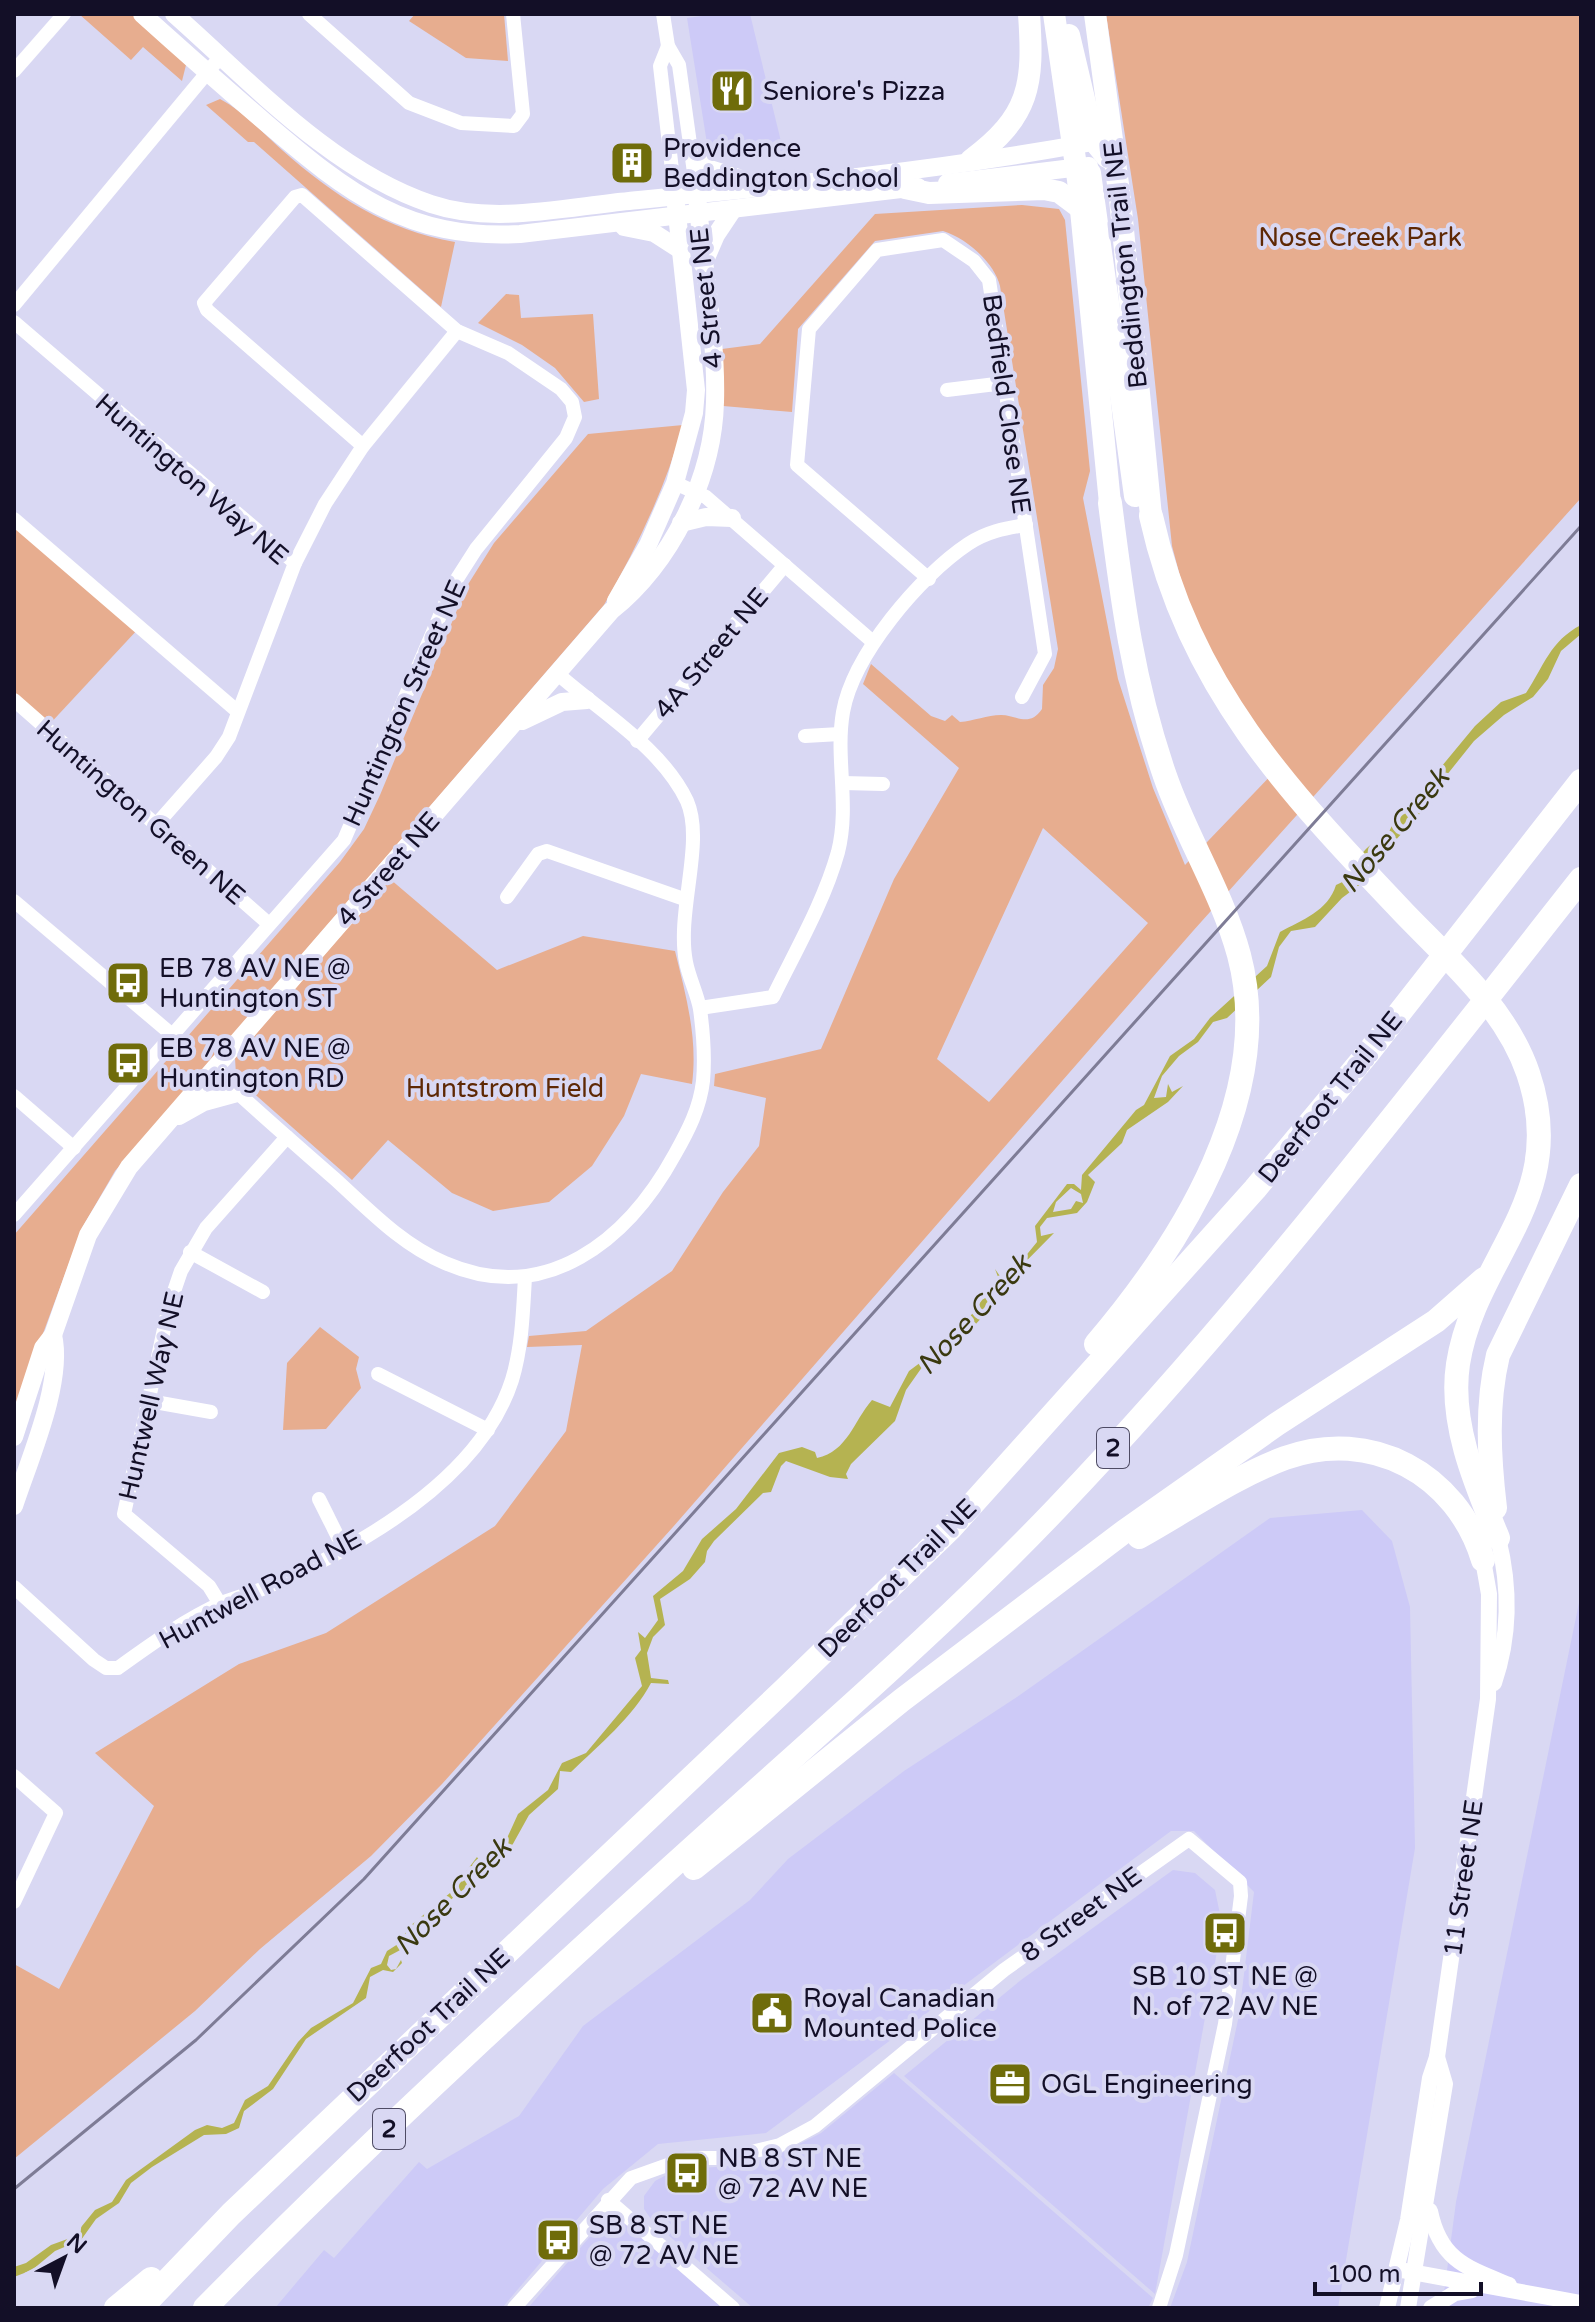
<svg xmlns="http://www.w3.org/2000/svg" width="1595" height="2322" font-family="'Varela Round',sans-serif">
<style>
.built{fill:#cdcaf7}
.green{fill:#e7ad8f;fill-rule:evenodd}
.water{fill:#b5b351;fill-rule:evenodd}
.lines{fill:none;stroke-linecap:round;stroke-linejoin:round}
.minor{stroke:#fff;stroke-width:14}
.tertiary{stroke:#fff;stroke-width:16}
.secondary{stroke:#fff;stroke-width:18}
.primary{stroke:#fff;stroke-width:22}
.motorway{stroke:#fff;stroke-width:24}
.rail{stroke:#7e7c96;stroke-width:3}
.labels{text-anchor:middle;stroke-width:8;stroke-linejoin:round;paint-order:stroke}
.shield{fill:#d9d8f3;stroke:#4e4b64;stroke-width:2}
.shield-label{font-size:24px;font-weight:bold;fill:#130f27}
.poi-label{font-size:26px;fill:#130f27;stroke:#d9d8f3;text-anchor:start}
.park-label{font-size:26px;fill:#5e2804;stroke:#d9d8f3}
.street-label{font-size:26px;fill:#130f27;stroke:#d9d8f3}
.water-label{font-size:28px;font-style:italic;fill:#3a390f;stroke:#d9d8f3}
</style>
<rect width="100%" height="100%" fill="#d9d8f3"/>
<g class="built">
<polygon points="717,14 750,14 785,158 709,156 687,18"/>
<polygon points="1362,1510 1392,1541 1410,1607 1415,1848 1338,2308 1170,2308 1187,2262 1239,2015 1254,1892 1194,1831 1171,1831 766,2133 658,2144 603,2189 502,2308 275,2308 324,2250 334,2258 419,2162 427,2169 519,2116 583,2026 750,1900 788,1859 904,1771 1017,1697 1270,1518"/>
<polygon points="1581,1593 1581,2308 1442,2308 1456,2202"/>
<polygon points="1173,1870 1195,1873 1215,1890 1222,1924 1155,2294 904,2076 1021,1980"/>
<polygon points="894,2073 1153,2298 1148,2308 753,2308 653,2222 644,2209 644,2196 655,2181 676,2170 742,2165 776,2156 821,2133"/>
<polygon points="628,2220 722,2308 528,2308 601,2224"/>
</g>
<g class="green">
<polygon points="79,14 135,14 186,65 182,81 143,47 131,60"/>
<polygon points="415,14 504,14 508,61 466,58 409,21"/>
<path d="M 1106,14 L 1581,14 L 1581,498 L 1193,931 L 673,1527 L 442,1784 L 371,1856 L 260,1949 L 195,2011 L 14,2159 L 14,1964 L 59,1989 L 154,1806 L 95,1753 L 239,1664 L 326,1633 L 495,1526 L 566,1431 L 582,1345 L 527,1347 L 529,1336 L 586,1331 L 672,1271 L 723,1192 L 759,1146 L 766,1098 L 714,1086 L 715,1074 L 821,1049 L 894,879 L 959,768 L 863,684 L 871,664 L 931,716 L 945,721 L 952,715 L 960,722 C 974,721 987,715 1001,715 C 1017,715 1029,728 1042,709 L 1043,685 L 1054,668 L 1058,649 L 1000,286 C 994,262 966,238 943,231 L 875,241 L 798,329 L 792,412 L 723,406 L 722,349 L 760,344 L 875,214 L 1022,205 L 1059,209 L 1065,220 L 1090,471 L 1083,498 L 1118,679 L 1153,788 L 1185,865 L 1278,768 L 1254,734 L 1188,606 L 1172,546 L 1138,219 ZM 1043,828 L 1148,923 L 989,1102 L 937,1059 Z"/>
<path d="M 220,99 C 243,111 263,133 282,150 C 334,196 386,230 455,242 L 441,307 L 254,142 L 248,142 L 206,105 Z"/>
<polygon points="506,294 519,295 521,318 593,314 599,399 584,402 555,368 522,345 478,323"/>
<path d="M 683,425 C 665,489 637,547 604,605 L 115,1171 L 82,1228 L 14,1412 L 14,1235 L 340,862 L 364,829 L 380,795 L 467,586 L 494,543 L 588,434 Z"/>
<polygon points="14,519 139,628 46,728 14,700"/>
<path d="M 390,879 L 497,970 L 583,936 L 675,951 C 686,996 698,1038 692,1084 L 641,1074 L 624,1116 L 592,1166 L 549,1202 L 493,1211 L 452,1193 L 388,1140 L 352,1180 L 241,1082 L 236,1075 L 235,1058 Z"/>
<polygon points="320,1327 359,1357 356,1369 361,1388 326,1429 283,1430 287,1363"/>
</g>
<path class="water" d="M 1581,625 L 1581,634 L 1561,651 L 1548,679 L 1533,697 L 1504,715 L 1474,741 L 1438,786 L 1425,808 L 1382,855 L 1362,883 L 1342,898 L 1315,927 L 1291,931 L 1279,947 L 1271,977 L 1227,1018 L 1213,1022 L 1198,1042 L 1179,1056 L 1162,1076 L 1154,1098 L 1166,1097 L 1168,1084 L 1172,1092 L 1183,1086 L 1168,1102 L 1127,1130 L 1122,1143 L 1088,1175 L 1095,1182 L 1087,1202 L 1077,1213 L 1047,1218 L 1040,1227 L 1041,1236 L 1054,1233 L 988,1300 L 984,1315 L 975,1325 L 925,1363 L 906,1390 L 895,1421 L 851,1464 L 846,1474 L 848,1479 L 830,1477 L 786,1461 L 781,1466 L 771,1492 L 763,1493 L 714,1541 L 707,1551 L 705,1562 L 690,1579 L 660,1599 L 665,1625 L 653,1637 L 647,1653 L 651,1678 L 668,1680 L 669,1684 L 651,1683 C 633,1717 599,1745 571,1772 L 560,1771 L 558,1789 L 529,1815 L 509,1851 L 471,1874 L 473,1882 L 434,1913 L 404,1948 L 389,1956 L 387,1965 L 391,1970 L 396,1969 L 401,1960 L 402,1963 L 393,1972 L 383,1970 L 370,1977 L 366,1998 L 306,2039 L 273,2089 L 244,2111 L 239,2128 L 226,2134 L 204,2135 L 152,2167 L 131,2183 L 119,2203 L 96,2219 L 81,2240 L 55,2251 L 32,2270 L 14,2277 L 14,2267 L 26,2263 L 51,2245 L 73,2237 L 95,2210 L 112,2202 L 126,2180 L 195,2130 L 207,2125 L 222,2128 L 234,2123 L 245,2100 L 268,2086 L 298,2042 L 311,2028 L 353,2003 L 371,1968 L 381,1964 L 387,1951 L 398,1944 L 410,1926 L 450,1893 L 477,1857 L 480,1862 L 503,1847 L 518,1814 L 548,1790 L 562,1763 L 586,1753 L 642,1686 L 635,1658 L 641,1650 L 638,1632 L 645,1638 L 658,1620 L 653,1596 L 683,1571 L 702,1539 L 736,1509 L 779,1453 L 802,1447 L 815,1452 L 817,1458 C 848,1451 853,1422 872,1400 L 890,1407 L 909,1371 L 956,1336 L 990,1289 L 1000,1282 L 995,1269 L 1002,1279 L 1010,1275 L 1037,1242 L 1035,1226 L 1067,1184 L 1074,1184 L 1081,1190 L 1082,1175 L 1136,1110 L 1144,1105 L 1170,1056 L 1194,1039 L 1210,1018 L 1267,966 L 1280,932 C 1302,920 1328,911 1336,885 L 1353,877 C 1359,853 1365,846 1387,836 L 1397,815 L 1408,807 L 1475,726 L 1501,702 L 1526,693 C 1544,666 1550,641 1581,625 ZM 1071,1188 L 1081,1194 L 1083,1203 L 1076,1201 L 1071,1209 L 1053,1212 L 1056,1202 Z"/>
<g class="lines">
<g class="minor">
<polyline points="309,14 409,103 461,123 514,126 523,114 513,14"/>
<polyline points="663,14 668,46 679,65 697,194"/>
<polyline points="668,46 660,66 675,196"/>
<polyline points="14,71 64,14"/>
<polyline points="14,305 221,56"/>
<polyline points="14,322 295,563 229,737 216,757 156,825"/>
<polyline points="947,390 1004,383"/>
<polyline points="675,483 706,497 873,642"/>
<polyline points="14,519 237,711"/>
<polyline points="295,563 325,504 363,446 457,331"/>
<polyline points="929,579 797,465 809,329 877,250 943,240 974,261 989,280 1045,654 1022,697"/>
<polyline points="14,700 269,924"/>
<polyline points="805,736 840,734"/>
<polyline points="637,741 785,565"/>
<polyline points="843,783 883,784"/>
<polyline points="507,897 538,854 547,851 684,899"/>
<polyline points="14,901 170,1033"/>
<path d="M 700,1008 L 773,997 C 796,950 824,902 838,852 C 850,805 835,758 843,712 C 853,655 920,576 968,544 C 986,532 1005,528 1026,525"/>
<path d="M 213,1070 C 253,1108 294,1143 335,1179 C 369,1210 402,1245 445,1263 C 546,1307 628,1240 675,1154 C 688,1131 700,1108 703,1081 C 705,1059 703,1031 700,1009 C 697,993 689,978 686,962 C 676,912 705,842 687,801 C 662,748 601,712 559,675"/>
<polyline points="14,1096 74,1148"/>
<polyline points="14,1215 344,840 453,585 476,549 566,438 575,417 572,402 561,389 508,353 457,331 302,195 295,197 204,303 207,310 363,446"/>
<polyline points="190,1252 263,1292"/>
<polyline points="378,1374 488,1430"/>
<polyline points="149,1401 211,1412"/>
<polyline points="319,1499 343,1547"/>
<path d="M 14,1587 L 94,1660 L 106,1668 L 118,1668 C 150,1645 186,1619 222,1603 C 237,1597 253,1593 267,1587 C 359,1547 480,1480 512,1380 C 522,1347 523,1312 525,1277"/>
<polyline points="220,1604 209,1586 124,1514 169,1306 181,1271 206,1228 287,1137"/>
<polyline points="14,1776 56,1813 14,1902"/>
<polyline points="608,2200 733,2308"/>
<polyline points="514,2308 631,2178 687,2158 726,2158 780,2145 815,2126 1004,1970 1189,1839 1240,1882 1241,1896 1225,2024 1176,2255 1159,2308"/>
</g>
<g class="tertiary">
<path d="M 1494,1683 C 1510,1636 1510,1586 1498,1538"/>
<path d="M 1430,2211 C 1440,2260 1467,2268 1509,2285"/>
<polyline points="1406,2271 1581,2303"/>
<polyline points="1387,2308 1408,2220 1430,2078 1437,2057 1488,1699 1489,1594 1483,1560"/>
<polyline points="1408,2308 1445,2084 1437,2057"/>
<polyline points="1431,2308 1455,2293 1472,2290"/>
</g>
<g class="secondary">
<path d="M 142,14 C 183,51 224,87 266,123 C 348,193 407,240 520,234 L 918,187"/>
<path d="M 174,14 C 251,82 332,171 431,204 C 493,225 566,207 629,201 C 781,186 936,171 1087,143"/>
<polyline points="691,153 707,168 755,183"/>
<polyline points="947,183 1089,166"/>
<polyline points="624,227 654,233 679,249"/>
<polyline points="703,265 716,235 732,211"/>
<polyline points="681,523 706,517 732,518"/>
<polyline points="616,601 648,545 675,483 694,413 696,390 676,205"/>
<polyline points="522,721 562,702 587,700"/>
<polyline points="179,1116 204,1102 237,1093"/>
<path d="M 14,1437 L 43,1348 L 53,1335 L 88,1235 L 129,1167 L 611,611 C 671,563 713,479 715,402 C 717,334 702,263 697,194"/>
<path d="M 14,1506 C 29,1460 64,1382 53,1335"/>
</g>
<g class="primary">
<polyline points="1054,14 1078,180 1110,503"/>
<polyline points="1095,14 1120,199 1151,516"/>
<polyline points="1069,35 1094,141 1107,157 1116,160"/>
<path d="M 971,160 C 1030,116 1034,85 1029,14"/>
<polyline points="1090,173 1135,496"/>
<polyline points="905,188 929,193 1044,189 1059,192 1079,207"/>
</g>
<g class="motorway">
<path d="M 1151,516 C 1189,687 1287,790 1403,912 C 1449,960 1506,1008 1528,1073 C 1571,1199 1475,1256 1458,1364 C 1449,1423 1476,1485 1498,1538"/>
<path d="M 1096,1344 C 1182,1243 1276,1094 1239,955 C 1222,892 1186,837 1165,776 C 1133,684 1122,599 1110,503"/>
<path d="M 1495,1508 C 1489,1457 1486,1405 1498,1355 L 1581,1185"/>
<path d="M 1139,1537 C 1186,1511 1234,1477 1285,1458 C 1371,1427 1457,1474 1483,1560"/>
<polyline points="694,1868 902,1700 1125,1531 1277,1424 1436,1321 1484,1279"/>
<polyline points="116,2308 151,2279"/>
<polyline points="141,2308 231,2214 784,1690 950,1529 1255,1189 1368,1053 1581,781"/>
<path d="M 205,2308 C 373,2137 551,1975 729,1815 C 840,1715 954,1616 1057,1508 C 1246,1310 1412,1093 1581,879"/>
</g>
<polyline class="rail" points="14,2189 196,2040 364,1879 1581,526"/>
</g>
<defs>
<g id="restaurant-square" transform="scale(2.3)"><rect x="-9" y="-9" width="18" height="18" rx="4" fill="#6f6c0a" stroke="#d9d8f3"/><path d="M-5-6h1v4h1v-4h1v4h1v-4h1v5L-1.5 .5V6h-2V.5L-5-1ZM5-6V6H3V1.5H1.5Q1.5-4 5-6Z" fill="#fff"/></g>
<g id="building-square" transform="scale(2.3)"><rect x="-9" y="-9" width="18" height="18" rx="4" fill="#6f6c0a" stroke="#d9d8f3"/><path d="M-4-6H4V6H1V3H-1V6H-4ZM-2.5-4.3h1.7v1.8h-1.7ZM.8-4.3h1.7v1.8H.8ZM-2.5-1h1.7V.8h-1.7ZM.8-1h1.7V.8H.8Z" fill="#fff"/></g>
<g id="bus-square" transform="scale(2.3)"><rect x="-9" y="-9" width="18" height="18" rx="4" fill="#6f6c0a" stroke="#d9d8f3"/><path d="M-5-6H5V4H4V6H2V4H-2V6H-4V4H-5ZM-3.5-4V0h7V-4ZM-3.5 1.2v1.5H-2V1.2ZM2 1.2v1.5H3.5V1.2Z" fill="#fff"/></g>
<g id="civic-square" transform="scale(2.3)"><rect x="-9" y="-9" width="18" height="18" rx="4" fill="#6f6c0a" stroke="#d9d8f3"/><path d="M-.6-6.5H3V-4.5H.6V-3L4-1V1h2V6H-6V1h2V-1L-.6-3ZM-1.2 2.5V6h2.4V2.5Z" fill="#fff"/></g>
<g id="office-square" transform="scale(2.3)"><rect x="-9" y="-9" width="18" height="18" rx="4" fill="#6f6c0a" stroke="#d9d8f3"/><path d="M-6-3h4V-5.5h4V-3h4V5H-6ZM-1-4.5V-3h2v-1.5ZM-6 0V1H6V0Z" fill="#fff"/></g>
</defs>
<g fill-rule="evenodd">
<use href="#restaurant-square" x="732" y="91"/>
<use href="#building-square" x="632" y="163"/>
<use href="#bus-square" x="128" y="983"/>
<use href="#bus-square" x="128" y="1063"/>
<use href="#bus-square" x="1225" y="1933"/>
<use href="#civic-square" x="772" y="2013"/>
<use href="#office-square" x="1010" y="2084"/>
<use href="#bus-square" x="687" y="2173"/>
<use href="#bus-square" x="558" y="2240"/>
</g>
<g class="labels">
<g class="shield">
<rect x="1097" y="1428" width="32" height="40" rx="6"/>
<rect x="373" y="2109" width="32" height="40" rx="6"/>
</g>
<g class="shield-label">
<text x="1113" y="1456">2</text>
<text x="389" y="2137">2</text>
</g>
<g class="poi-label">
<text x="763" y="100">Seniore's Pizza</text>
<text x="663" y="157">Providence<tspan x="663" dy="30">Beddington School</tspan></text>
<text x="159" y="977">EB 78 AV NE @<tspan x="159" dy="30">Huntington ST</tspan></text>
<text x="159" y="1057">EB 78 AV NE @<tspan x="159" dy="30">Huntington RD</tspan></text>
<text x="1225" y="1985" text-anchor="middle">SB 10 ST NE @<tspan x="1225" dy="30">N. of 72 AV NE</tspan></text>
<text x="803" y="2007">Royal Canadian<tspan x="803" dy="30">Mounted Police</tspan></text>
<text x="1041" y="2093">OGL Engineering</text>
<text x="718" y="2167">NB 8 ST NE<tspan x="718" dy="30">@ 72 AV NE</tspan></text>
<text x="589" y="2234">SB 8 ST NE<tspan x="589" dy="30">@ 72 AV NE</tspan></text>
</g>
<g class="park-label">
<text x="1360" y="246">Nose Creek Park</text>
<text x="505" y="1097">Huntstrom Field</text>
</g>
<g class="street-label">
<text transform="translate(1125 265) rotate(-96)" y="9">Beddington Trail NE</text>
<text transform="translate(706 298) rotate(-96)" y="9">4 Street NE</text>
<text transform="translate(1007 404) rotate(82)" y="9">Bedfield Close NE</text>
<text transform="translate(192 479) rotate(41)" y="9">Huntington Way NE</text>
<text transform="translate(711 653) rotate(-50)" y="9">4A Street NE</text>
<text transform="translate(404 703) rotate(-66)" y="9">Huntington Street NE</text>
<text transform="translate(141 812) rotate(41)" y="9">Huntington Green NE</text>
<text transform="translate(388 869) rotate(-49)" y="9">4 Street NE</text>
<text transform="translate(1330 1097) rotate(-51)" y="9">Deerfoot Trail NE</text>
<text transform="translate(151 1396) rotate(-77)" y="9">Huntwell Way NE</text>
<text transform="translate(897 1578) rotate(-45)" y="9">Deerfoot Trail NE</text>
<text transform="translate(260 1589) rotate(-28)" y="9">Huntwell Road NE</text>
<text transform="translate(1463 1878) rotate(-82)" y="9">11 Street NE</text>
<text transform="translate(1081 1914) rotate(-36)" y="9">8 Street NE</text>
<text transform="translate(428 2025) rotate(-43)" y="9">Deerfoot Trail NE</text>
</g>
<g class="water-label">
<text transform="translate(1394 830) rotate(-50)" y="10">Nose Creek</text>
<text transform="translate(973 1314) rotate(-47)" y="10">Nose Creek</text>
<text transform="translate(452 1896) rotate(-45)" y="10">Nose Creek</text>
</g>
</g>
<rect width="1595" height="2322" fill="none" stroke="#130f27" stroke-width="32"/>
<g transform="translate(64 2258) rotate(41)" stroke="#d9d8f3" stroke-width="6" paint-order="stroke">
<path d="M0-6L14 30L0 20L-14 30Z" fill="#130f27"/>
<text y="-12" font-size="22" font-weight="bold" text-anchor="middle" fill="#130f27">N</text>
</g>
<path d="M1315 2282v12h166v-12" fill="none" stroke="#130f27" stroke-width="4"/>
<text x="1327" y="2282" font-size="24" fill="#130f27" stroke="#d9d8f3" stroke-width="6" paint-order="stroke">100 m</text>
</svg>
